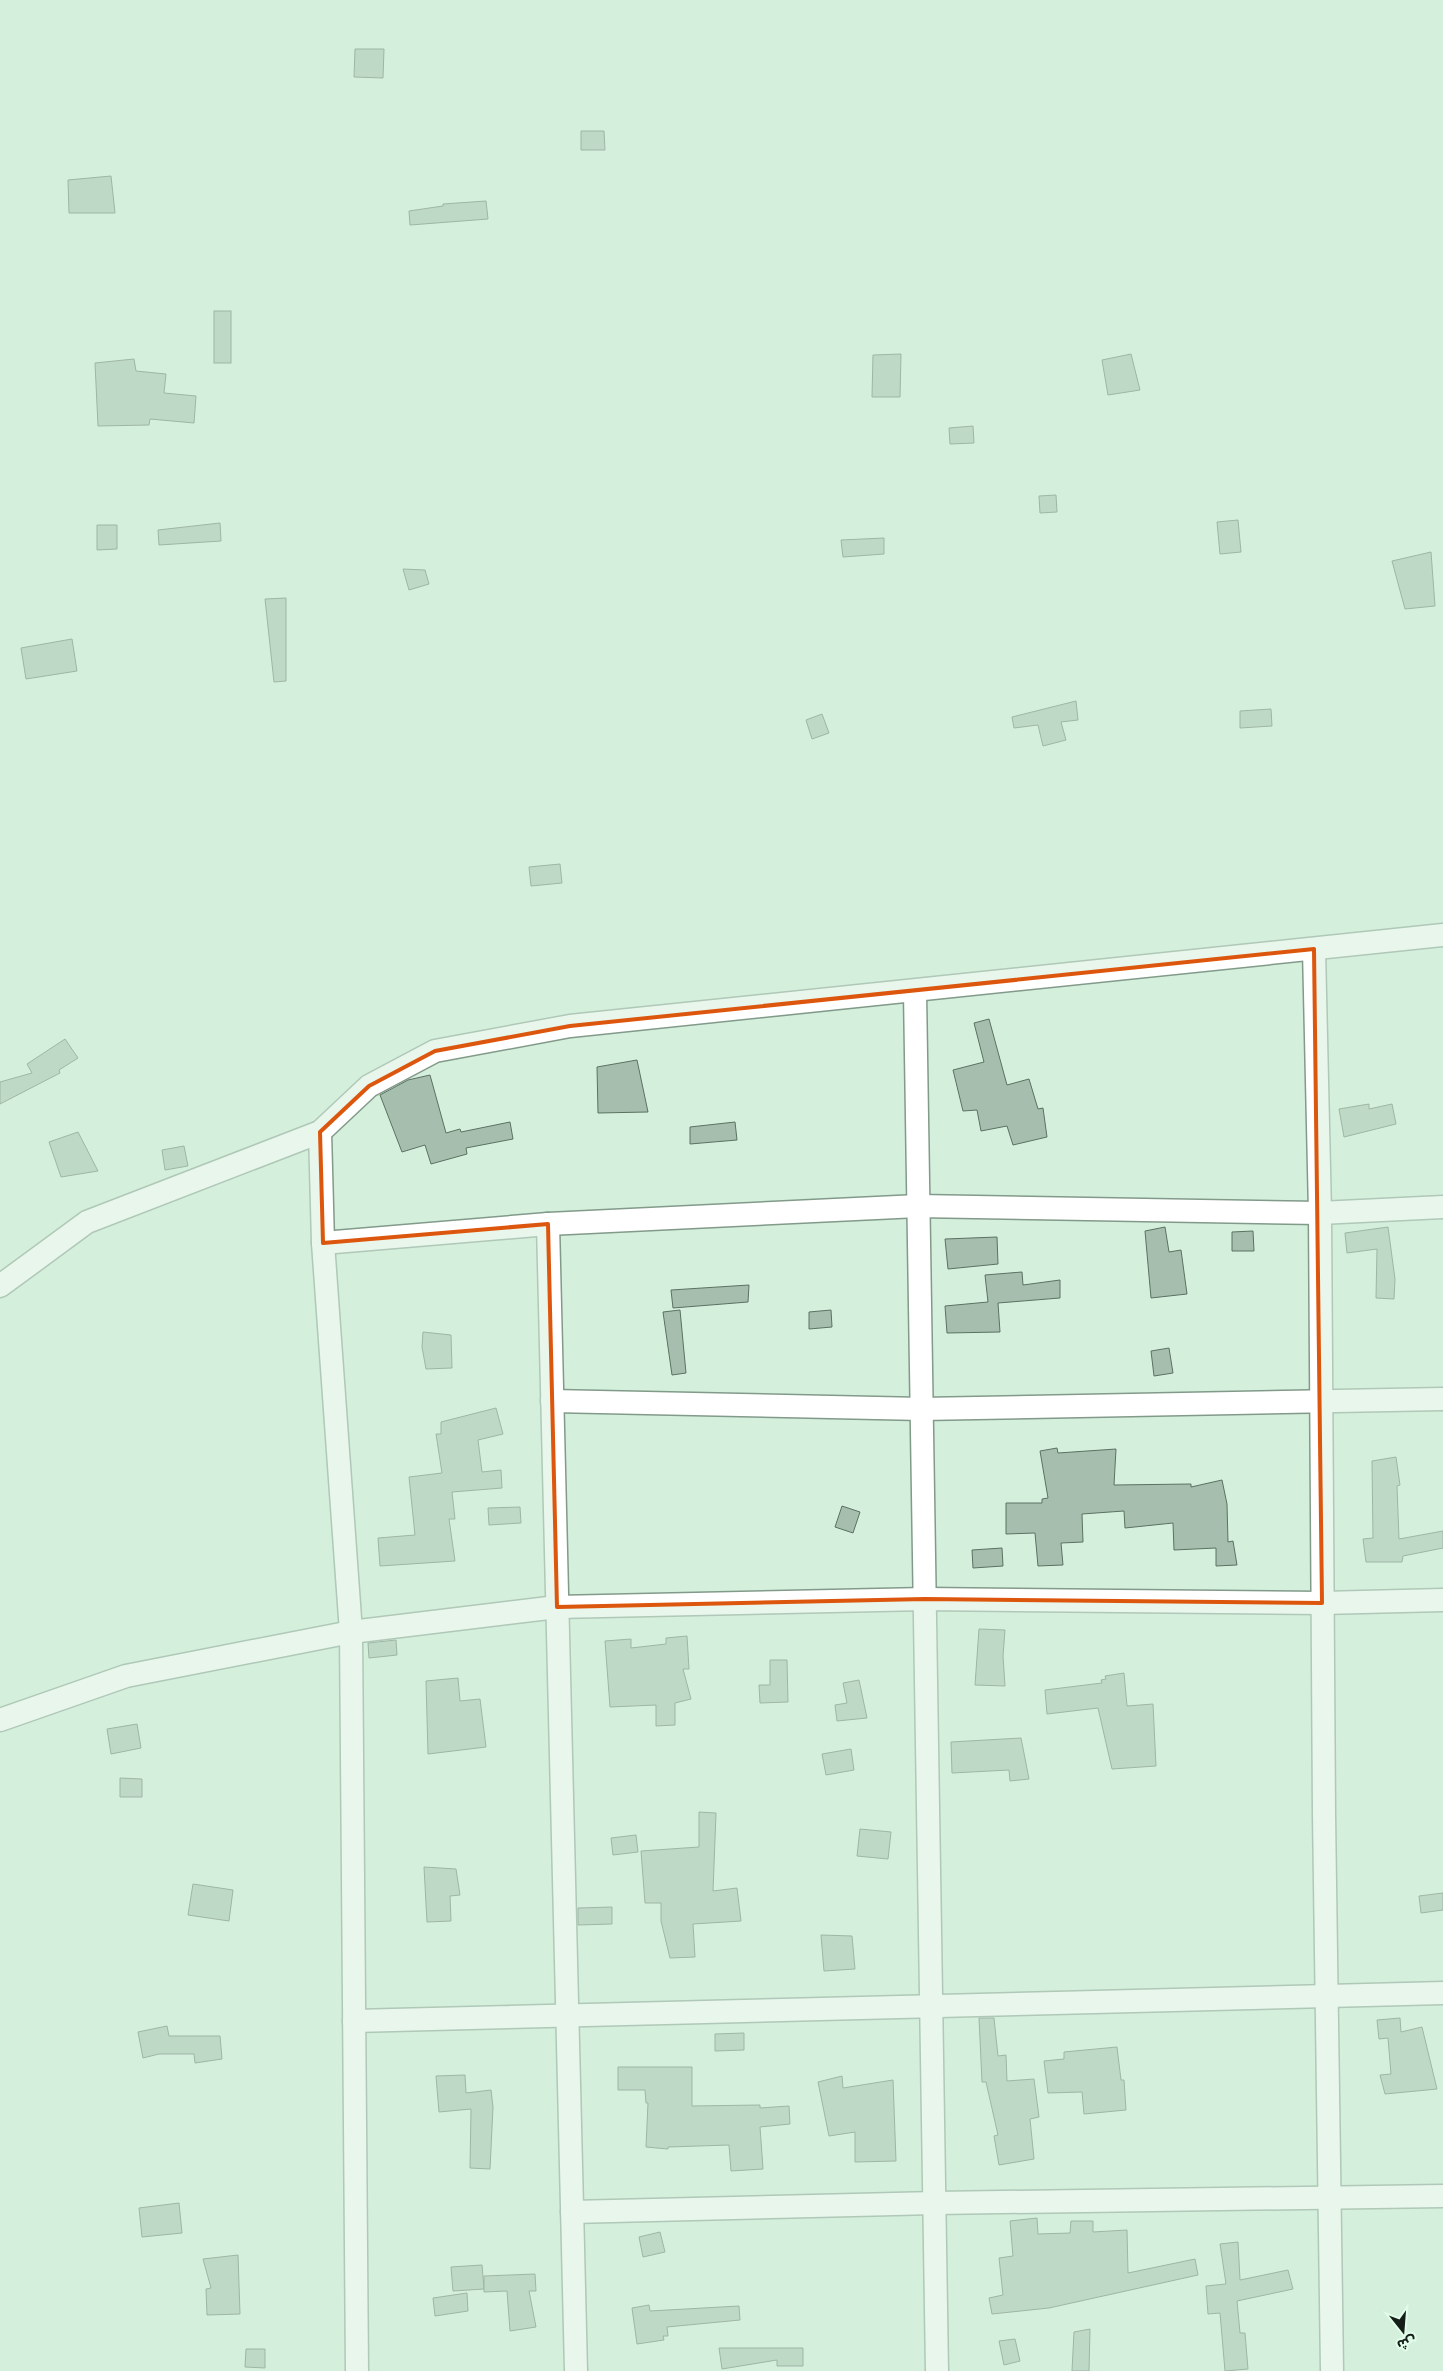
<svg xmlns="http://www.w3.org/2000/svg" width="1443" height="2371" font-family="Raleway,'Noto Sans Arabic',sans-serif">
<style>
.building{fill:#a5bead;stroke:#5b7262}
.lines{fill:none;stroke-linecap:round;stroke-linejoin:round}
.minor-casing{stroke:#829a89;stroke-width:25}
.minor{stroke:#fff;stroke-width:22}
.marked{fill:none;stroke:#dd560d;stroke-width:4;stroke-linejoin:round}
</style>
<rect width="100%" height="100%" fill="#d5efdd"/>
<g class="building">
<polygon points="355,49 384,49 383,78 354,77"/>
<polygon points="581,131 604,131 605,150 581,150"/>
<polygon points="111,176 115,213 69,213 68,180"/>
<polygon points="486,201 488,219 410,225 409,211 443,206 443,204"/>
<rect x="214" y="311" width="17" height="52"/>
<polygon points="901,354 900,397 872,397 873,355"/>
<polygon points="1131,354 1140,390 1108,395 1102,360"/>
<polygon points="134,359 136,371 166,374 164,393 196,396 194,423 150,419 149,425 98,426 95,363"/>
<polygon points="973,426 974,443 950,444 949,428"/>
<polygon points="1056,495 1057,512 1040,513 1039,496"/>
<polygon points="1238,520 1241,552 1220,554 1217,522"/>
<polygon points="220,523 221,541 159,545 158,530"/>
<polygon points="97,525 117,525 117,549 97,550"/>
<polygon points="884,538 884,554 843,557 841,540"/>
<polygon points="1431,552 1435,606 1405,609 1392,561"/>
<polygon points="403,569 425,570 429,584 409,590"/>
<polygon points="286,598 286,681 274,682 265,599"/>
<polygon points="72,639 77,671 26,679 21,648"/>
<polygon points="1076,701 1078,720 1061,722 1066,740 1043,746 1038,725 1014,728 1012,717"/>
<polygon points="1271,709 1272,726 1240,728 1240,711"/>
<polygon points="822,714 829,733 812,739 806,720"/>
<polygon points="560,864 562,883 531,886 529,867"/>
<polygon points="989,1019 1007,1085 1029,1079 1038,1109 1043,1108 1047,1137 1013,1145 1007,1126 981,1131 977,1110 963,1111 953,1070 984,1062 974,1023"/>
<polygon points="65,1039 78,1058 59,1070 60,1073 0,1104 0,1082 32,1073 27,1064"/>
<polygon points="637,1060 648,1112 598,1113 597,1067"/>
<polygon points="430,1075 446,1133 460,1129 461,1132 510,1122 513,1139 466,1148 467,1154 431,1164 425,1145 402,1152 380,1095 408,1080"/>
<polygon points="1369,1104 1369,1109 1392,1104 1396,1124 1344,1137 1339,1109"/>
<polygon points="735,1122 737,1140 690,1144 690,1127"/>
<polygon points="78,1132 98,1171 61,1177 49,1142"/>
<polygon points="184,1146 188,1166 165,1170 162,1150"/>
<polygon points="1165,1227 1169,1252 1181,1250 1187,1294 1151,1298 1145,1231"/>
<polygon points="1388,1227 1395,1279 1394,1299 1376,1298 1377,1249 1347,1253 1345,1233"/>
<polygon points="1253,1231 1254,1251 1232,1251 1232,1232"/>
<polygon points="997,1237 998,1264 948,1269 945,1239"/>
<polygon points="1022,1272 1023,1285 1060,1280 1060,1298 998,1303 1000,1332 947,1333 945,1306 988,1302 985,1275"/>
<polygon points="749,1285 748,1302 673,1308 671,1290"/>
<polygon points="680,1310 686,1373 672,1375 663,1312"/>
<polygon points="831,1310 832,1327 809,1329 809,1312"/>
<polygon points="423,1332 451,1335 452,1368 426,1369 422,1347"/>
<polygon points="1169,1348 1173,1373 1154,1376 1151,1351"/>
<polygon points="496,1408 503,1434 478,1440 482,1472 501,1470 502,1488 452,1492 455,1519 449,1519 455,1561 380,1566 378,1538 415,1535 409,1477 442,1473 436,1434 441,1434 441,1422"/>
<polygon points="1057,1448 1058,1453 1116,1449 1114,1485 1191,1484 1191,1487 1222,1480 1227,1504 1228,1542 1233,1541 1237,1565 1216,1566 1216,1548 1174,1550 1173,1523 1125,1528 1124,1511 1082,1514 1083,1542 1061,1543 1063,1565 1038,1566 1035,1533 1006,1534 1006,1503 1042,1503 1042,1499 1048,1498 1040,1451"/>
<polygon points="1396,1457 1400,1485 1397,1486 1399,1539 1443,1531 1443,1548 1403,1556 1402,1562 1366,1562 1363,1539 1373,1538 1372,1461"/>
<polygon points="842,1506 860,1512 853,1533 835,1527"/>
<polygon points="520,1507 521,1523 489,1525 488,1508"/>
<polygon points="1002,1548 1003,1566 973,1568 972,1550"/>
<polygon points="979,1629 1005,1630 1003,1656 1005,1686 975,1685"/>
<polygon points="687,1636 689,1669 683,1669 691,1699 675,1703 675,1725 656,1726 656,1705 610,1707 605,1641 631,1639 631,1648 666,1644 666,1638"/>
<polygon points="396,1640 397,1655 369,1658 368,1643"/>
<polygon points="770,1660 787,1660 788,1702 760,1703 759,1685 770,1685"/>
<polygon points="1124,1673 1127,1706 1153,1704 1156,1766 1112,1769 1098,1708 1047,1714 1045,1690 1102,1683 1101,1680 1106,1679 1105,1676"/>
<polygon points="458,1678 460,1701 480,1699 486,1747 428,1754 426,1681"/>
<polygon points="859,1680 867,1718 837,1721 835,1705 847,1703 843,1683"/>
<polygon points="137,1724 141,1748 111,1754 107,1729"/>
<polygon points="1021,1738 1029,1779 1010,1781 1009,1770 952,1773 951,1742"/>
<polygon points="851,1749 854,1770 826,1775 822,1754"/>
<polygon points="120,1778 142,1779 142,1797 120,1797"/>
<polygon points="699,1812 716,1813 713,1891 737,1888 741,1921 693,1924 695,1957 670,1958 661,1921 661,1903 645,1903 641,1851 699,1847"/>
<polygon points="860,1829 891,1832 888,1859 857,1856"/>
<polygon points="636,1835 638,1852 613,1855 611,1838"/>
<polygon points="424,1867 456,1869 460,1895 450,1896 451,1921 427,1922"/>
<polygon points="193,1884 233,1890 229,1921 188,1915"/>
<polygon points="1443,1893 1443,1910 1421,1913 1419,1896"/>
<polygon points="612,1907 612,1924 578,1925 578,1908"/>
<polygon points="821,1935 852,1936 855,1969 824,1971"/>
<polygon points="979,2018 994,2018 998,2056 1006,2055 1007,2081 1034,2079 1039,2117 1030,2119 1034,2159 999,2165 994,2136 998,2135 986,2082 982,2082"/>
<polygon points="1400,2018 1401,2032 1422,2027 1437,2089 1385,2094 1380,2075 1391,2074 1388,2038 1379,2039 1377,2020"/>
<polygon points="167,2026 169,2036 220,2036 222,2059 195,2063 194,2054 159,2054 143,2058 138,2032"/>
<polygon points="744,2033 744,2050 715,2051 715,2034"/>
<polygon points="1117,2047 1121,2080 1124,2080 1126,2110 1084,2114 1082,2092 1048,2093 1044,2061 1064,2059 1064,2052"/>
<polygon points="618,2067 692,2067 692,2106 760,2105 760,2108 789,2106 790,2124 760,2127 763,2169 731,2171 729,2145 668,2147 668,2149 646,2147 648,2103 646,2103 645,2090 618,2090"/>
<polygon points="465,2075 466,2093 491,2090 493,2107 490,2169 470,2168 471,2109 439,2112 436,2076"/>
<polygon points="842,2076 843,2088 893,2080 896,2161 855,2162 855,2132 829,2136 818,2082"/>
<polygon points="179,2203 182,2233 142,2237 139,2208"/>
<polygon points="1037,2218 1038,2234 1070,2233 1071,2221 1093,2221 1093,2232 1127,2230 1128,2273 1195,2259 1198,2275 1049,2308 992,2314 989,2298 1003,2295 999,2258 1013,2256 1010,2221"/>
<polygon points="660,2232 665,2252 643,2257 639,2237"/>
<polygon points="1238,2242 1240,2280 1288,2270 1293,2289 1237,2301 1240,2333 1245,2333 1248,2369 1225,2371 1220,2313 1208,2314 1206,2286 1226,2284 1220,2244"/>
<polygon points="238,2255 240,2314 207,2315 206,2289 211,2288 203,2259"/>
<polygon points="482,2265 484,2289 453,2291 451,2267"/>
<polygon points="535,2274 536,2291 529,2291 536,2327 510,2331 507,2291 484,2292 484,2276"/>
<polygon points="467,2293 468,2311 435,2316 433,2298"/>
<polygon points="649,2305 650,2311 739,2306 740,2320 667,2327 668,2336 663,2336 664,2340 637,2344 632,2308"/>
<polygon points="1090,2329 1089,2371 1072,2371 1074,2332"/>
<polygon points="1015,2339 1020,2361 1004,2365 999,2341"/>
<polygon points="719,2348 803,2348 803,2366 777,2366 777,2360 722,2369"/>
<polygon points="246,2349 265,2349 265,2368 245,2367"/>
</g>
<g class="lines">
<g class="minor-casing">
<g id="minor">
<polyline points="1314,949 1320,1213 1324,1814 1332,2371"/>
<polyline points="915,992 937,2371"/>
<polyline points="320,1132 323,1243 351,1632 357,2371"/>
<polyline points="548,1224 576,2371"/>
<polyline points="323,1243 548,1224 918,1206 1320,1213 1443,1207"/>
<polyline points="0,1286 87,1222 320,1132 369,1086 435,1051 570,1026 1443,935"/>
<polyline points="552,1401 922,1409 1443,1399"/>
<polyline points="0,1720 126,1676 351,1632 557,1607 925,1599 1322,1603 1443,1600"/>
<polyline points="354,2021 1443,1993"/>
<polyline points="572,2212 935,2203 1443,2196"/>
</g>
</g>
<use href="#minor" class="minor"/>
</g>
<path d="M0 0H1443V2371H0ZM 1314,949 L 1322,1603 L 925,1599 L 557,1607 L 548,1224 L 323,1243 L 320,1132 L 369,1086 L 435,1051 L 570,1026 Z" fill="#d5efdd" fill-opacity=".55" fill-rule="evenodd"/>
<path class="marked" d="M 1314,949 L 1322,1603 L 925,1599 L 557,1607 L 548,1224 L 323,1243 L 320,1132 L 369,1086 L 435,1051 L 570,1026 Z"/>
<g transform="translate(1403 2331) rotate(163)" stroke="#e2fcea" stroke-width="4" paint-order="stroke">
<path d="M0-4L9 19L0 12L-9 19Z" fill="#141d17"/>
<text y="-8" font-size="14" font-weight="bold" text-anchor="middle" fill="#141d17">ش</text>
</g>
</svg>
